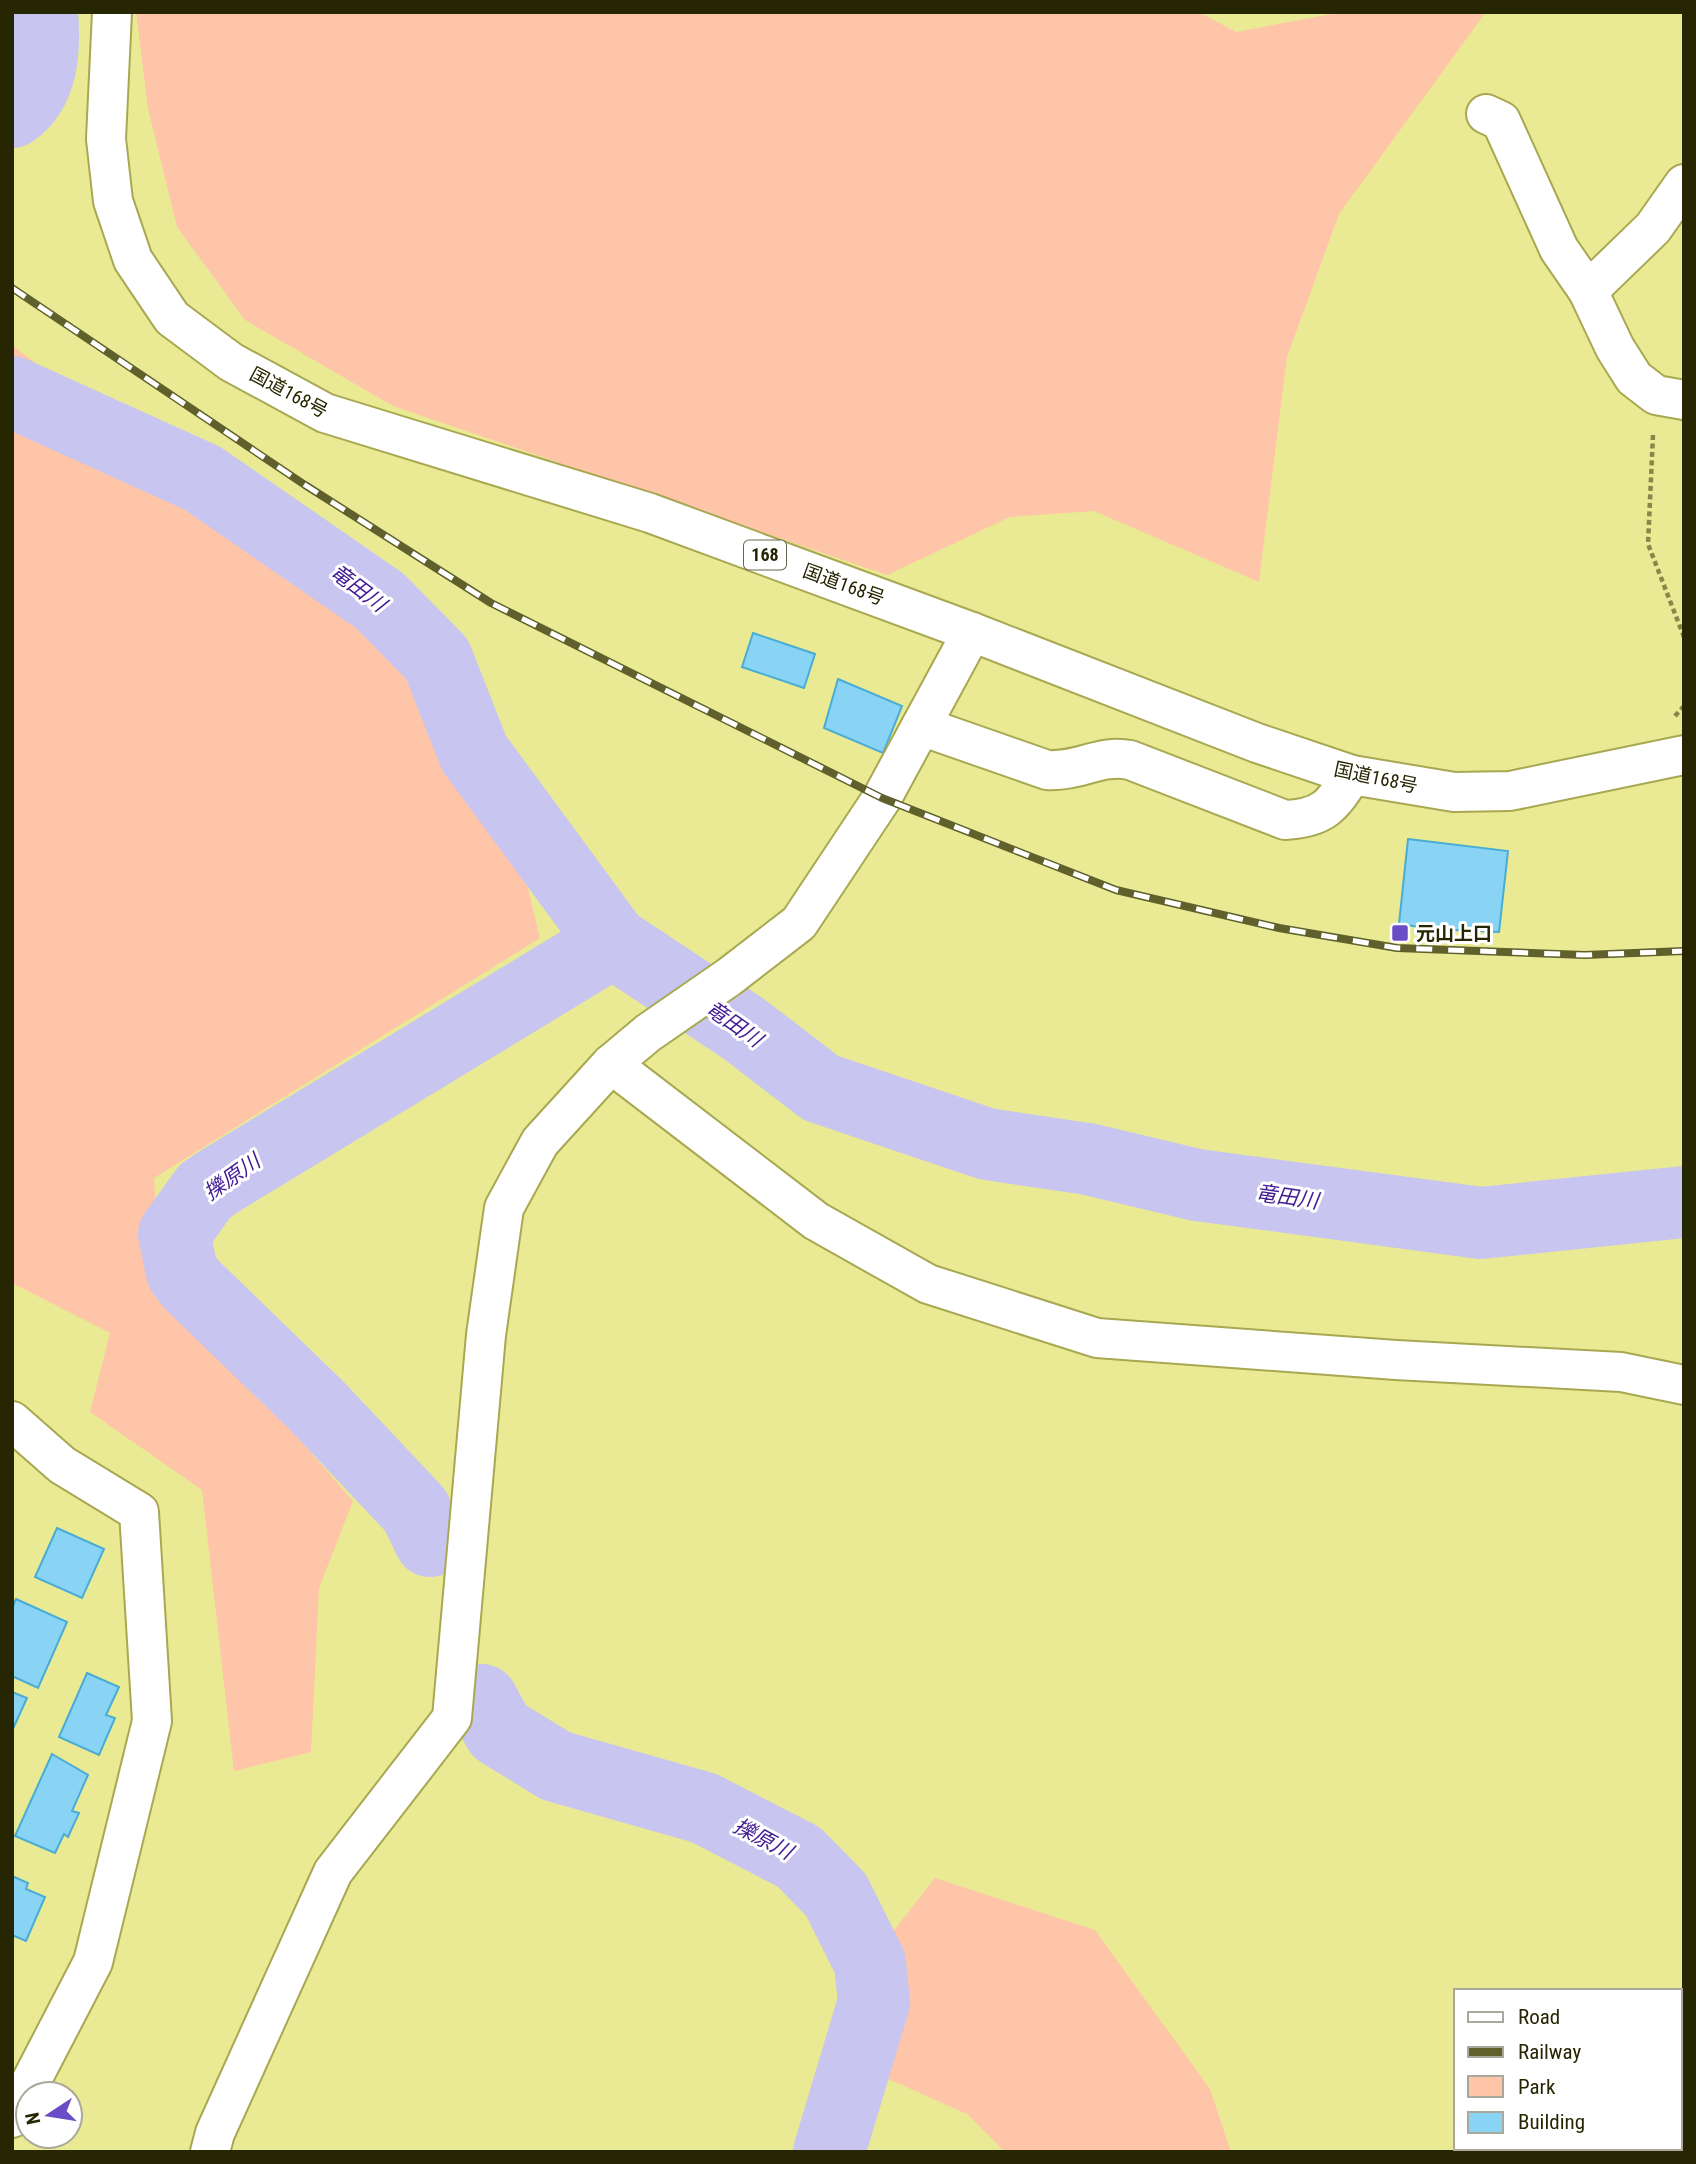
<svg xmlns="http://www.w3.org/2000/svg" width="1696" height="2164" font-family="'Roboto Condensed','Noto Sans JP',sans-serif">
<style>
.green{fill:#fec5a8}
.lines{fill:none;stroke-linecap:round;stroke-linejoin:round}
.river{stroke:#c8c5f0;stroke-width:72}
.building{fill:#89d3f5;stroke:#49acd5;stroke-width:2}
.minor-casing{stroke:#a8a852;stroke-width:42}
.highway-casing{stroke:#a8a852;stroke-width:42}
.path{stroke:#87874a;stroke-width:4.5;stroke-dasharray:5 3.5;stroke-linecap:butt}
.minor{stroke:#fff;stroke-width:38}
.highway{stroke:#fff;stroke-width:38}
.rail-casing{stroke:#60602d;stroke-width:8}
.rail{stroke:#fff;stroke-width:5;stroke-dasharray:16;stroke-linecap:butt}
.poi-dot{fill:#684dc6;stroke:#fff;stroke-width:2.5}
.labels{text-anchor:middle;stroke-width:6;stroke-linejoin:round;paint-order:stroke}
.shield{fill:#fff;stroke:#68674e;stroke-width:2}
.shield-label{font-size:18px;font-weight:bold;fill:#272602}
.street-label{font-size:19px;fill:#272602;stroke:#fff}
.poi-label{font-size:19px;font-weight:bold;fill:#272602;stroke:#fff;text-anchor:start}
.water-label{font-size:21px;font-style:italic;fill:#411b93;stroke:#fff}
</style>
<rect width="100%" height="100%" fill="#e9ea93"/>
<g class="green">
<polygon points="136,12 1199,12 1236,32 1342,12 1486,12 1339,214 1287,357 1259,582 1094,511 1010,517 887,575 393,406 245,320 177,227 148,109"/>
<polygon points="12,345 486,714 540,938 154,1178 160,1279 353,1501 319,1588 311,1752 234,1771 202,1490 90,1412 110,1333 12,1283"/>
<polygon points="935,1878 1095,1930 1210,2089 1231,2152 1005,2152 967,2114 834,2055 844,1994"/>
</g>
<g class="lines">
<g class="river">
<path d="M 12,112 C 44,90 45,48 42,12"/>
<polyline points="12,392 202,478 380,601 437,659 474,753 613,942 744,1029 821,1088 987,1144 1088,1159 1197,1185 1481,1223 1684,1202"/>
<polyline points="430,1541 415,1510 316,1405 192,1285 182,1272 174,1234 205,1191 223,1179 613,942"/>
<polyline points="482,1700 499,1731 556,1766 704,1808 799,1857 836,1895 870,1963 874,2002 829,2152"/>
</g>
</g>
<g class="building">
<polygon points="753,633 815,654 804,688 742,667"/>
<polygon points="838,679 902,706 883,753 824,728"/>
<polygon points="1408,839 1508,851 1499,932 1432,929 1399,924"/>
<polygon points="57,1528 104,1549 82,1598 35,1577"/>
<polygon points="16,1599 67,1622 38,1688 12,1676 12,1608"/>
<polygon points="87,1673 119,1687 106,1715 115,1718 99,1755 59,1737"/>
<polygon points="12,1692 27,1698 12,1731"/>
<polygon points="52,1754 88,1775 72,1811 79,1813 68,1837 64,1834 55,1853 15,1836"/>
<polygon points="12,1876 28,1883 26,1889 45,1897 26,1941 12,1935"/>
</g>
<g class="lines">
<g class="minor-casing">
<g id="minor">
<polyline points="1486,114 1501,121 1559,249 1588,291 1615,348 1634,378 1656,395 1684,400"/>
<polyline points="1588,291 1653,228 1684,184"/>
<path d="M 921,726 L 1047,770 C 1080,772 1099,754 1130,760 L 1285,820 C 1324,818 1332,806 1352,775"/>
<polyline points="611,1064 816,1221 928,1284 1097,1338 1396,1360 1621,1372 1684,1385"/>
<polyline points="12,1421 62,1465 139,1512 152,1721 93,1962 12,2118"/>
<polyline points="210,2152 215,2133 333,1872 452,1718 486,1335 504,1208 540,1142 611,1064 648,1033 729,977 799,923 882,798 972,632"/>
</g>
</g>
<g class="highway-casing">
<polyline id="highway" points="112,12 106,139 113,201 133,260 172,318 231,362 325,413 650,513 972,632 1257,743 1352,775 1454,792 1510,791 1684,755"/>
</g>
<g class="path">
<polyline points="1653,435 1648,544 1684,637"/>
<polyline points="1675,716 1684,706"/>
</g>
<use href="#minor" class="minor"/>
<use href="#highway" class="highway"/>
<g class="rail-casing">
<polyline id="rail" points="12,288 305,485 491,603 882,798 1116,890 1279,928 1397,948 1585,955 1684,951"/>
</g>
<use href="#rail" class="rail"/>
</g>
<rect class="poi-dot" x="1391" y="924" width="18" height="18" rx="3.5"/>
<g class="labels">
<rect class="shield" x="744" y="540.5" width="42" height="29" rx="5"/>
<g class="shield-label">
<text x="765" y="561">168</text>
</g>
<g class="street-label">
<text transform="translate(289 392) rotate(28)" y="7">国道168号</text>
<text transform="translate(844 584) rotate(20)" y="7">国道168号</text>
<text transform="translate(1376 777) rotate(12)" y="7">国道168号</text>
</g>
<g class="poi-label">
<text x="1416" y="940">元山上口</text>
</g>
<g class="water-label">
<text transform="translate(358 588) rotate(37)" y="7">竜田川</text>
<text transform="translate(734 1024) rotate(35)" y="7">竜田川</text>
<text transform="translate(232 1177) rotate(-35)" y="7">擽原川</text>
<text transform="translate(1287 1197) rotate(8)" y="7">竜田川</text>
<text transform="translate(763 1839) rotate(28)" y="7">擽原川</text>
</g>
</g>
<rect width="1696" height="2164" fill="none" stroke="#272602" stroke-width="28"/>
<rect x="1454" y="1989" width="228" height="161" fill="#ffffff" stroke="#a9a89a" stroke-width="2"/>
<rect x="1468" y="2012" width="35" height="10" fill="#ffffff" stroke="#a9a89a" stroke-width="2"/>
<text x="1518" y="2024" font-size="21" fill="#272602">Road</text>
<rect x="1468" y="2047" width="35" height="10" fill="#60602d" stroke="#a9a89a" stroke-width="2"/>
<text x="1518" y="2059" font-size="21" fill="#272602">Railway</text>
<rect x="1468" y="2076" width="35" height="21" fill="#fec5a8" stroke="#a9a89a" stroke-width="2"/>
<text x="1518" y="2094" font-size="21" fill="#272602">Park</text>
<rect x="1468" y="2112" width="35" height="21" fill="#89d3f5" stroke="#a9a89a" stroke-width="2"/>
<text x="1518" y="2129" font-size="21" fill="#272602">Building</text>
<g transform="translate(49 2115) rotate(258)"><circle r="33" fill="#ffffff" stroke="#a9a89a" stroke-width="2"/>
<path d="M0-5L12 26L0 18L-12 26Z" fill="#684dc6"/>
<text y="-10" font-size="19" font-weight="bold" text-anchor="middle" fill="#272602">N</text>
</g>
</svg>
